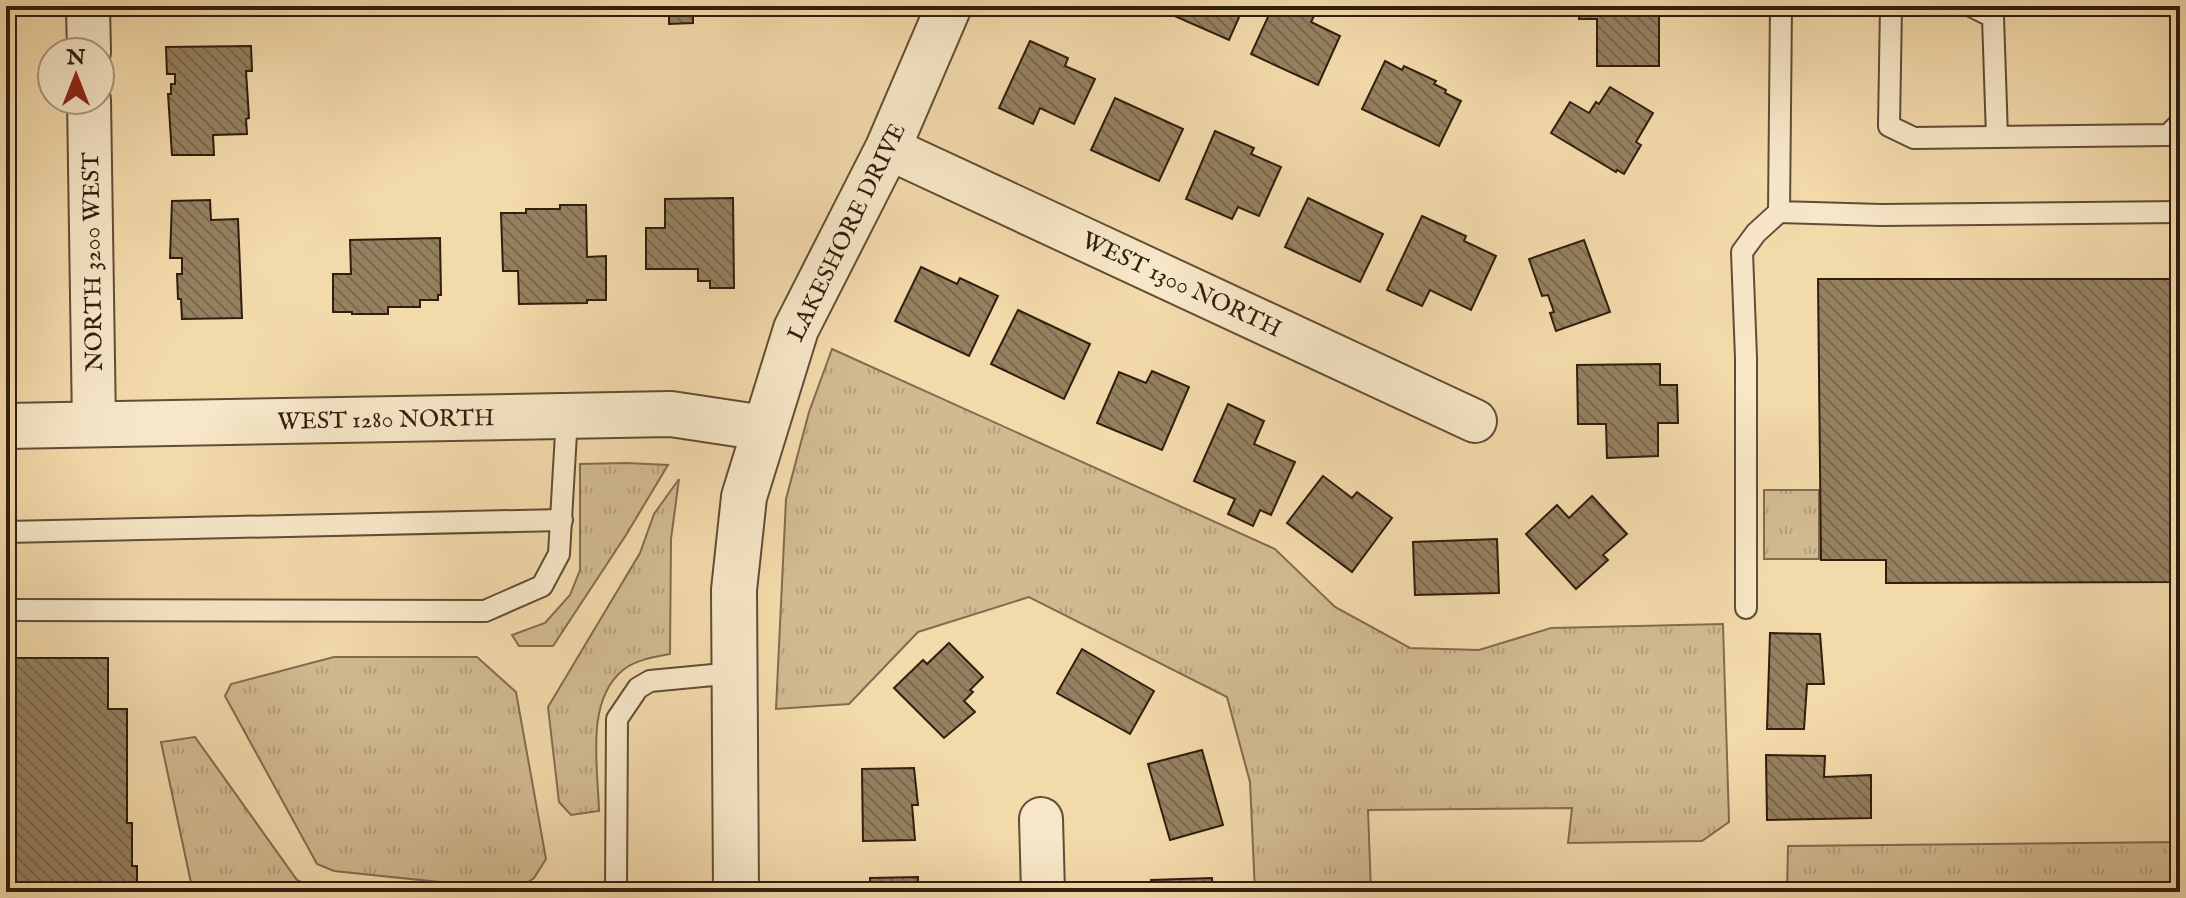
<svg xmlns="http://www.w3.org/2000/svg" width="2186" height="898" font-family="'IM FELL English',serif">
<style>
.grass{fill:url(#grass-tufts);stroke:#816c4f;stroke-width:2}
.building{fill:url(#building-back-hatch);stroke:#301e0e;stroke-width:2}
.lines{fill:none;stroke-linecap:round;stroke-linejoin:round}
.service-casing{stroke:#614d35;stroke-width:24}
.minor-casing{stroke:#614d35;stroke-width:46}
.tertiary-casing{stroke:#614d35;stroke-width:48}
.service{stroke:#f7e7c8;stroke-width:20}
.minor{stroke:#f7e7c8;stroke-width:42}
.tertiary{stroke:#f7e7c8;stroke-width:44}
.labels{text-anchor:middle;stroke-width:7;stroke-linejoin:round;paint-order:stroke}
.street-label{font-size:24px;fill:#301e0e;stroke:#f7e7c8}
</style>
<defs>
<pattern id="grass-tufts" width="24" height="20" patternUnits="userSpaceOnUse" patternTransform="scale(2)"><rect width="24" height="20" fill="#d2ba90"/><path d="M3 7l-1-3M5 7V3M7 7l1-3M15 17l-1-3M17 17v-4M19 17l1-3" fill="none" stroke="#b59f7b"/></pattern>
<pattern id="building-back-hatch" width="6" height="6" patternUnits="userSpaceOnUse" patternTransform="scale(2)"><rect width="6" height="6" fill="#958060"/><path d="M-1 5l2 2M0 0l6 6M5-1l2 2" fill="none" stroke="#7a684e"/></pattern>
</defs>
<rect width="100%" height="100%" fill="#f3daab"/>
<filter id="stains"><feTurbulence type="fractalNoise" baseFrequency=".0025" numOctaves="4"/><feColorMatrix values="0 0 0 0 .2 0 0 0 0 .09 0 0 0 0 .02 0 0 0 .5 -.17"/></filter>
<radialGradient id="worn" r=".72"><stop offset=".6" stop-color="#630" stop-opacity="0"/><stop offset="1" stop-color="#630" stop-opacity=".3"/></radialGradient>
<g class="grass">
<polygon points="832,349 1275,549 1335,607 1410,648 1479,650 1551,628 1723,624 1729,822 1702,841 1568,843 1572,808 1368,810 1371,892 1255,892 1250,782 1227,697 1029,597 918,632 849,704 776,709 786,499 809,412"/>
<polygon points="626,463 668,465 626,535 553,646 519,646 512,635 545,623 570,595 580,570 580,464"/>
<path d="M 679,479 L 671,539 L 670,654 C 654,657 635,660 623,670 C 585,701 598,767 599,811 L 571,815 L 559,802 L 548,707 L 640,553 L 654,514 Z"/>
<rect x="1764" y="490" width="55" height="69"/>
<polygon points="334,657 477,657 516,692 546,859 534,878 516,890 334,871 317,864 225,696 231,684"/>
<polygon points="195,737 297,880 313,888 349,892 193,892 161,742"/>
<polygon points="2180,842 2180,892 1787,892 1788,846"/>
</g>
<g class="building">
<polygon points="669,6 693,6 693,23 669,24"/>
<polygon points="1152,6 1244,6 1229,40"/>
<polygon points="1273,6 1319,6 1311,22 1340,36 1318,85 1251,54"/>
<polygon points="1579,6 1659,6 1659,66 1597,66 1597,19 1579,19"/>
<polygon points="1030,41 1068,58 1065,66 1095,79 1074,124 1040,108 1033,124 999,108"/>
<polygon points="251,46 252,71 246,71 249,118 246,119 247,134 213,135 214,155 172,155 168,94 171,94 171,84 175,84 175,74 167,74 166,47"/>
<polygon points="1385,61 1402,70 1404,66 1436,81 1434,84 1446,90 1445,93 1461,101 1439,146 1362,109"/>
<polygon points="1610,87 1653,113 1636,142 1641,145 1624,174 1617,170 1616,172 1551,133 1570,102 1589,113 1596,102 1599,104"/>
<polygon points="1115,98 1183,129 1159,181 1091,150"/>
<polygon points="1215,131 1254,148 1251,154 1281,167 1259,216 1238,207 1232,219 1186,199"/>
<polygon points="733,198 734,288 710,288 710,281 698,281 698,269 646,269 646,228 665,228 665,199"/>
<polygon points="1308,198 1383,234 1360,282 1285,247"/>
<polygon points="210,200 211,220 238,219 242,318 182,319 181,299 178,299 177,274 182,274 182,258 170,258 172,201"/>
<polygon points="560,205 586,205 587,257 606,256 606,300 587,300 587,303 519,304 518,271 503,271 501,213 526,213 526,209 560,209"/>
<polygon points="1422,216 1466,236 1464,241 1496,256 1471,310 1430,290 1422,306 1387,290"/>
<polygon points="440,238 441,295 438,295 438,300 420,300 420,307 388,307 388,314 352,314 352,312 333,312 333,274 351,274 350,240"/>
<polygon points="1584,240 1610,312 1556,331 1550,313 1554,312 1548,295 1542,296 1529,259"/>
<polygon points="921,267 957,284 960,278 998,296 969,356 895,321"/>
<polygon points="1818,279 2180,279 2180,582 1886,583 1886,560 1821,560"/>
<polygon points="6,285 7,295 14,294 15,329 6,329"/>
<polygon points="1018,310 1090,344 1064,399 991,364"/>
<polygon points="1660,364 1660,385 1677,385 1678,423 1658,423 1658,456 1607,458 1606,424 1578,424 1577,365"/>
<polygon points="1152,371 1189,387 1162,450 1097,423 1119,372 1146,383"/>
<polygon points="1228,404 1264,421 1254,444 1295,462 1271,515 1260,510 1253,526 1228,514 1235,499 1194,481"/>
<polygon points="1323,476 1352,498 1357,492 1392,518 1352,572 1287,523"/>
<polygon points="1592,496 1627,534 1603,555 1608,560 1576,589 1526,534 1557,505 1569,518"/>
<polygon points="1497,539 1499,593 1415,595 1413,542"/>
<polygon points="1770,633 1820,634 1824,684 1807,684 1804,729 1767,729"/>
<polygon points="949,643 983,677 970,690 973,692 964,701 975,712 944,738 894,688 923,660 927,664"/>
<polygon points="1082,649 1154,691 1130,734 1057,693"/>
<polygon points="6,658 108,658 108,709 127,709 127,823 132,823 132,866 137,866 137,892 6,892"/>
<polygon points="1202,750 1223,825 1170,840 1148,764"/>
<polygon points="1766,755 1825,756 1824,777 1871,775 1871,818 1767,820"/>
<polygon points="914,768 918,805 912,805 915,840 863,841 862,769"/>
<polygon points="918,877 918,892 870,892 870,878"/>
<polygon points="1212,878 1213,892 1145,892 1151,891 1151,880"/>
</g>
<g class="lines">
<g class="service-casing">
<g id="service">
<polyline points="1781,6 1779,212 1881,215 2180,212"/>
<polyline points="1891,6 1889,126 1914,138 2168,135 2180,123"/>
<polyline points="1971,6 1993,17 1997,137"/>
<polyline points="6,532 562,520"/>
<polyline points="1746,608 1746,358 1742,252 1756,233 1779,212"/>
<polyline points="6,610 485,611 542,586 559,554 567,416"/>
<polyline points="616,892 617,719 638,688 650,681 734,673"/>
</g>
</g>
<g class="minor-casing">
<g id="minor">
<polyline points="88,6 89,52"/>
<polyline points="89,100 94,425"/>
<polyline points="888,148 1475,421"/>
<polyline points="1041,819 1043,892"/>
</g>
</g>
<g class="tertiary-casing">
<g id="tertiary">
<polyline points="6,426 671,414 764,428"/>
<polyline points="736,892 734,590 744,497 796,329 888,148 949,6"/>
</g>
</g>
<use href="#service" class="service"/>
<use href="#minor" class="minor"/>
<use href="#tertiary" class="tertiary"/>
</g>
<g class="labels">
<g class="street-label">
<text transform="translate(846 232) rotate(-64)" y="8">LAKESHORE DRIVE</text>
<text transform="translate(92 262) rotate(-91)" y="8">NORTH 3200 WEST</text>
<text transform="translate(1182 284) rotate(25)" y="8">WEST 1300 NORTH</text>
<text transform="translate(386 419) rotate(-1)" y="8">WEST 1280 NORTH</text>
</g>
</g>
<rect width="2186" height="898" fill="none" stroke="#f3daab" stroke-width="32"/>
<rect x="8" y="8" width="2170" height="882" fill="none" stroke="#301e0e" stroke-width="4"/>
<rect x="16" y="16" width="2154" height="866" fill="none" stroke="#301e0e" stroke-width="2"/>
<g transform="translate(76 76)"><circle r="38" fill="#f7e7c8" stroke="#a7977e" stroke-width="2"/>
<path d="M0-6L14 30L0 20L-14 30Z" fill="#8f2418"/>
<text y="-12" font-size="22" font-weight="bold" text-anchor="middle" fill="#301e0e">N</text>
</g>
<rect width="100%" height="100%" filter="url(#stains)"/>
<rect width="100%" height="100%" fill="url(#worn)"/>
</svg>
